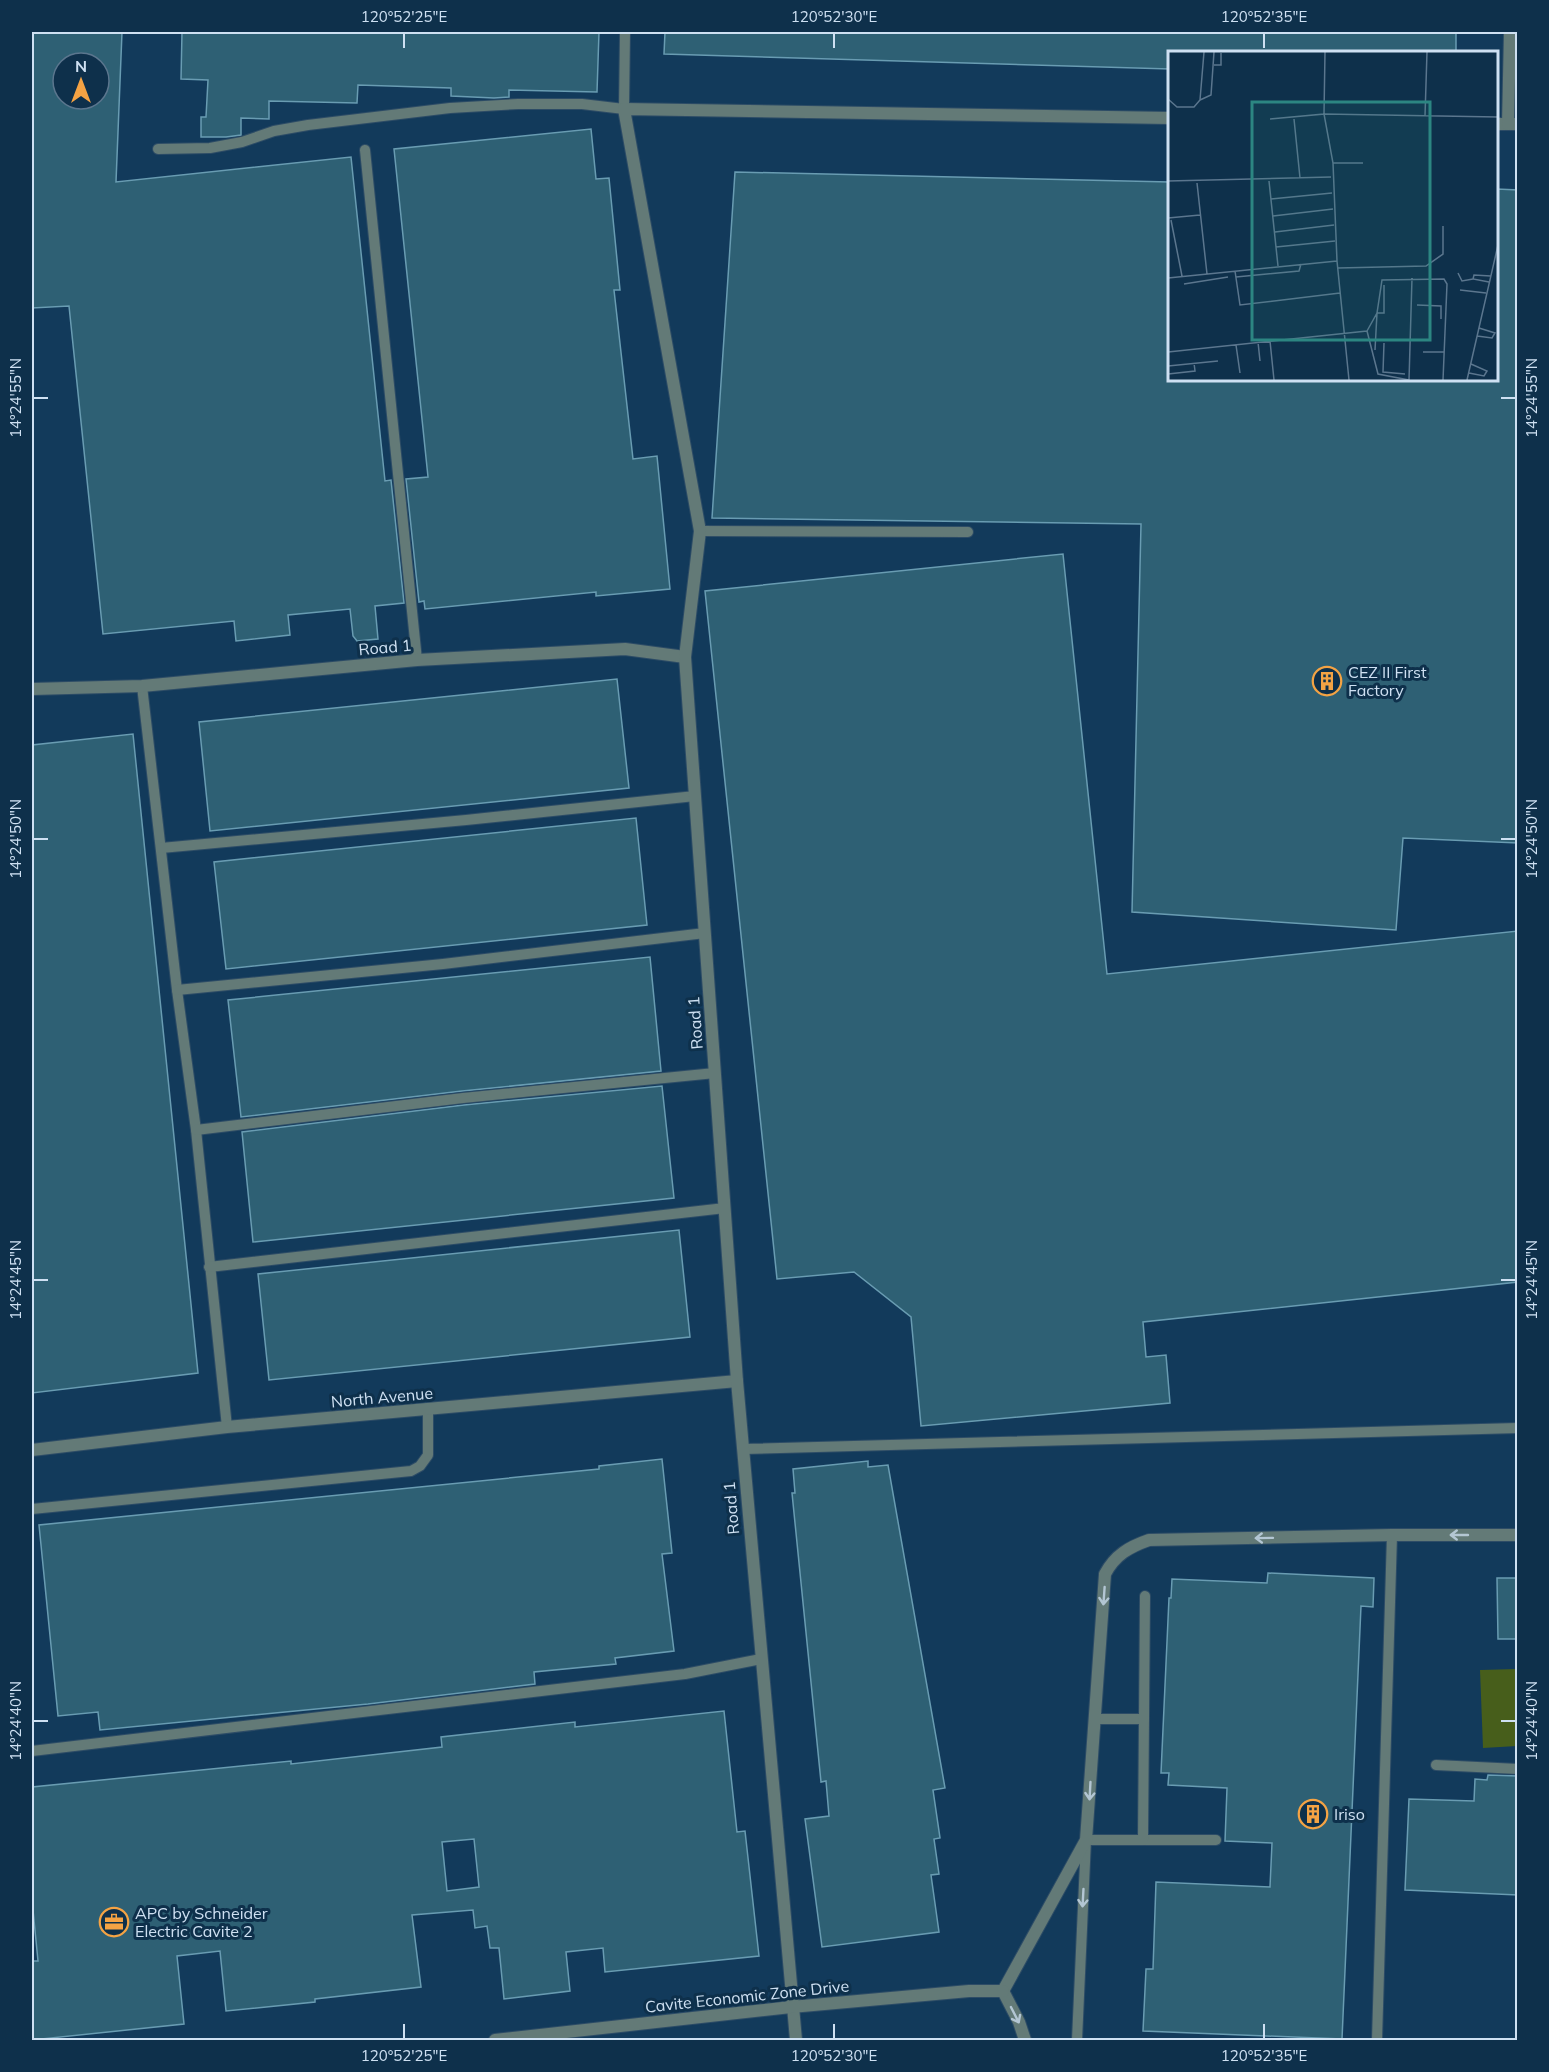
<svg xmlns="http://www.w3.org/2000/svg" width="1549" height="2072" font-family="Mulish,sans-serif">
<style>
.built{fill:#123a5b;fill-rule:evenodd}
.green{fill:#475e1b}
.building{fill:#2e6074;stroke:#699cb2;stroke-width:1.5;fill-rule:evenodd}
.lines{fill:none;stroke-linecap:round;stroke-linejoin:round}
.service-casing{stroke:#2d4c66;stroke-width:12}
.minor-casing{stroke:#2d4c66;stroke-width:14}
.tertiary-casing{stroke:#2d4c66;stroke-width:14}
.service{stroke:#637a77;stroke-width:10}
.minor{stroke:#637a77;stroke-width:12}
.tertiary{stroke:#637a77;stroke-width:12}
.oneway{stroke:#b3c6d3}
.ticks{fill:none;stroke:#cee0f2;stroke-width:2}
.labels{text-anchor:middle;stroke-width:6;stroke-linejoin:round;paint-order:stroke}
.street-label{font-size:16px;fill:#cee0f2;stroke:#0e304b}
.poi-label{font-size:16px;fill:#cee0f2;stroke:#0e304b;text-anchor:start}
.inset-road{fill:none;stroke:#5b768e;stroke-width:1.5}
.view{fill:#2c8682;fill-opacity:0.15;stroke:#2c8682;stroke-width:3}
.inset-edge{fill:none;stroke:#cee0f2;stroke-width:3}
.neatline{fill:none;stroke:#cee0f2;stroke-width:2}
.ticks-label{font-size:15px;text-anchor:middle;fill:#cee0f2}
</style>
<rect width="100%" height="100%" fill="#0e304b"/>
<path class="built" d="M 32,32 L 1517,32 L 1517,2040 L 32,2040 ZM 1170,52 L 1496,52 L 1496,380 L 1170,380 ZM 63,63 L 99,63 L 99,99 L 63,99 Z"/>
<polygon class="green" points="1517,1669 1517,1746 1483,1748 1480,1670"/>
<g class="building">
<path d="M 32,32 L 122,32 L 116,182 L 351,157 L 385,481 L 391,480 L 404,603 L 375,606 L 378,639 L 357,641 L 353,636 L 350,609 L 288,615 L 290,635 L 236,641 L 234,621 L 103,634 L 69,306 L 32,308 ZM 63,63 L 99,63 L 99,99 L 63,99 Z"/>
<polygon points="182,32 599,32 597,92 509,90 509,97 494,98 451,96 451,88 358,85 357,103 269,101 269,119 241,118 241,135 226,137 201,137 201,117 206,117 208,80 181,79"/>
<polygon points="665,32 1456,32 1456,52 1170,52 1170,69 664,54"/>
<polygon points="591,129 596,179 609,178 620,290 614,290 633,459 657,456 670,589 596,596 596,592 425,609 424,601 419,602 406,479 428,477 394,149"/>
<polygon points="735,172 1170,182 1170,380 1497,380 1497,189 1518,190 1518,843 1403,838 1396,930 1132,912 1141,524 712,518"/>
<polygon points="1063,554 1107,974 1518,931 1518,1282 1143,1322 1146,1357 1166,1355 1170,1403 921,1426 911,1317 854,1272 777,1279 705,591"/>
<polygon points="617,679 629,788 210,831 199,722"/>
<polygon points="133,734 198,1373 32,1393 32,745"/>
<polygon points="636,818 647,925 226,969 214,862"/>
<polygon points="650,957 661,1071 462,1091 241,1117 228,1000"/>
<polygon points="662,1086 674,1198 253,1242 242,1132 464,1105"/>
<polygon points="679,1230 690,1337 269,1380 258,1274"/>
<polygon points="662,1459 672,1553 662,1554 674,1651 615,1658 616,1664 534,1672 535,1684 368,1704 100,1730 98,1712 58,1716 39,1525 599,1469 599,1466"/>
<polygon points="868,1461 868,1467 888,1465 945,1788 933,1790 940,1838 934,1839 939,1874 931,1875 939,1932 822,1947 805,1819 829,1816 826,1781 821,1782 792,1493 795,1493 793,1469"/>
<polygon points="1268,1573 1374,1578 1373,1607 1361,1606 1342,2039 1143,2031 1146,1969 1153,1969 1156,1882 1270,1887 1272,1843 1225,1841 1227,1788 1168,1785 1169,1773 1161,1773 1169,1598 1171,1598 1172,1579 1267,1583"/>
<polygon points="1497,1578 1518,1578 1518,1639 1498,1639"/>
<path d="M 724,1711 L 737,1832 L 745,1831 L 759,1956 L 605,1972 L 603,1948 L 566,1952 L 570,1991 L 504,1999 L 499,1948 L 490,1948 L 487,1926 L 475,1928 L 473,1910 L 412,1915 L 421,1987 L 315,1999 L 315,2002 L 226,2011 L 220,1951 L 177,1956 L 184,2024 L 32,2040 L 32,1961 L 38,1961 L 32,1900 L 32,1787 L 291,1761 L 291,1764 L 442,1747 L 441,1737 L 575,1722 L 575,1727 ZM 474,1839 L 479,1887 L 447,1891 L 442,1842 Z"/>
<polygon points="1488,1775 1518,1776 1518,1895 1405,1890 1409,1799 1474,1801 1475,1779 1487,1780"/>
</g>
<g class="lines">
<g class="service-casing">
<g id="service">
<polyline points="158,149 210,148 242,142 274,131 308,125 450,108 518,104 582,104 624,109 625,32"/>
<polyline points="365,150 417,660"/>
<polyline points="700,531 968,532"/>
<polyline points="142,686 177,990 196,1130 227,1427"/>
<polyline points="161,848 466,820 695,796"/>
<polyline points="177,990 443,964 705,933"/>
<polyline points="196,1130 463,1098 715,1073"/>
<polyline points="209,1267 725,1208"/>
<polyline points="743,1449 1518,1428"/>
<polyline points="32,1509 411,1471 420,1466 428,1455 428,1409"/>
<polyline points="1095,1719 1144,1719"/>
<polyline points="32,1751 685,1674 761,1659"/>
<polyline points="1436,1765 1518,1769"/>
<polyline points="1143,1840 1216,1840"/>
<polyline points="1077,2040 1086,1840 1143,1840 1145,1596"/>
<polyline points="1377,2040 1392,1535"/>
</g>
</g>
<g class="minor-casing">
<g id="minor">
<polyline points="1496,124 1518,124"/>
<polyline points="1508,124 1510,32"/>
<polyline points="32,689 142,686 417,660 625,649 685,657"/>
<polyline points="32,1450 227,1427 737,1381"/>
<polyline points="796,2040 737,1381 685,657 700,531 624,109 1170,118"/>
</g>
</g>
<g class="tertiary-casing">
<g id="tertiary">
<path d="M 1003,1991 L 1086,1840 L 1105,1574 C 1115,1555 1129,1547 1149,1540 L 1392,1535 L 1518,1535"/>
<polyline points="1003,1991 1019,2022 1025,2040"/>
<polyline points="495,2040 791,2007 969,1991 1003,1991"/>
</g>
</g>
<use href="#service" class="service"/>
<use href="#minor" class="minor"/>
<use href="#tertiary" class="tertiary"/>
</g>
<defs><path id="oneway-shaft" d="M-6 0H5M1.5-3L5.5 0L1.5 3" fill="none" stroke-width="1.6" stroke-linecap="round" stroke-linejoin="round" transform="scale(1.5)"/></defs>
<g class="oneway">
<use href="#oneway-shaft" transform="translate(1459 1535) rotate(-180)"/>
<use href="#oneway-shaft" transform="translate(1264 1538) rotate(179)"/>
<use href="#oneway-shaft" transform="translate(1104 1596) rotate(94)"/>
<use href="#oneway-shaft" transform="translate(1090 1791) rotate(93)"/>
<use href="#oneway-shaft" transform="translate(1083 1898) rotate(93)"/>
<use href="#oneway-shaft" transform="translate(1015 2015) rotate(63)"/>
</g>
<path class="ticks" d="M 404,33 L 404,48M 834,33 L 834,48M 1264,33 L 1264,48M 33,398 L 48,398M 1501,398 L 1516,398M 33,839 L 48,839M 1501,839 L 1516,839M 33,1280 L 48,1280M 1501,1280 L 1516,1280M 33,1721 L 48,1721M 1501,1721 L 1516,1721M 404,2024 L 404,2039M 834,2024 L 834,2039M 1264,2024 L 1264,2039"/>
<defs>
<g id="building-ring" transform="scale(1.5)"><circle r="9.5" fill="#0e304b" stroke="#f4a344" stroke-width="1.5"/><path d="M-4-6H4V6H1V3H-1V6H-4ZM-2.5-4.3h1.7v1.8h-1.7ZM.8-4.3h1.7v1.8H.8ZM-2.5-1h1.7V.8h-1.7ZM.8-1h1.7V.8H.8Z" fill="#f4a344"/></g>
<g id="office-ring" transform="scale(1.5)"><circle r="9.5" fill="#0e304b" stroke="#f4a344" stroke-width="1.5"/><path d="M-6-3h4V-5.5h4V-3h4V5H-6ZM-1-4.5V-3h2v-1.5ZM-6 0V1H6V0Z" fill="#f4a344"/></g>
</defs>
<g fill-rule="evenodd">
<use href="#building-ring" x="1327" y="681"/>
<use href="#building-ring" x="1313" y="1814"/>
<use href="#office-ring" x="114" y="1922"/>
</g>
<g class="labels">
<g class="street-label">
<text transform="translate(385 647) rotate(-5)" y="6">Road 1</text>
<text transform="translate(695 1023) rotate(-94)" y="6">Road 1</text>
<text transform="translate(382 1397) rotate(-5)" y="6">North Avenue</text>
<text transform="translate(731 1508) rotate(-95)" y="6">Road 1</text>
<text transform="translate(747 1996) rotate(-6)" y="6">Cavite Economic Zone Drive</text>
</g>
<g class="poi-label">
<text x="1348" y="678">CEZ II First<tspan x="1348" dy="18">Factory</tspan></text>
<text x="1334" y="1820">Iriso</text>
<text x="135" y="1919">APC by Schneider<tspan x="135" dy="18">Electric Cavite 2</tspan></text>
</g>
</g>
<g transform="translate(1168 51)">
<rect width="330" height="330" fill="#0e304b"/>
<path class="inset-road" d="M 46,14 L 53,14 L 53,2M 0,48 L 9,56 L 26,56 L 32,49 L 36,1M 32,49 L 43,44 L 46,1M 257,65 L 259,1M 102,68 L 156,63 L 157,1M 126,68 L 132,127M 165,112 L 195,112M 0,130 L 163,126M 101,130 L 110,215M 29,132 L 39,223M 103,148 L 164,142M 105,165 L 165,158M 0,167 L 32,164M 3,169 L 14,225M 107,181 L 166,174M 108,196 L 167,190M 170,217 L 258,215 L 275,203 L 275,175M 67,220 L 72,254 L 172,242M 290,222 L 294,230 L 305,228M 68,226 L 131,220 L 133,213M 0,227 L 169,210M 321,231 L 305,228 L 306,224 L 323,225M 16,233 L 60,226M 292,239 L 318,242M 249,254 L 273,255 L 273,268M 199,280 L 209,262 L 214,229 L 276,228 L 279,233 L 275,329M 199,280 L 210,323 L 241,329M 309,285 L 324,287 L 327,282 L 311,277M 102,290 L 106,329M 90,291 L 92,310M 216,292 L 215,321 L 237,323M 68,294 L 72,322M 207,299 L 209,262 L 216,262 L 216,234M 0,301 L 199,280M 255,301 L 276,301M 0,315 L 50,310M 301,322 L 316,325 L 319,320 L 303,313M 0,323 L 27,320 L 26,312M 181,329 L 169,210 L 165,112 L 156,63 L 330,66M 241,329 L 244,227M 299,329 L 330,194"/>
<path class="view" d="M 84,51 L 262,51 L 262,289 L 84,289 Z"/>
<rect width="330" height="330" class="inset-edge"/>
</g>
<rect width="1549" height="2072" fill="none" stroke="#0e304b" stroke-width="66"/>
<g transform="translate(81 81)"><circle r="28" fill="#0e304b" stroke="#5b768e" stroke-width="1.5"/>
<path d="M0-4.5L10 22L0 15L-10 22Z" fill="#f4a344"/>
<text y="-9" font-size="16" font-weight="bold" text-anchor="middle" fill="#cee0f2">N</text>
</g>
<rect x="33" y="33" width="1483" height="2006" class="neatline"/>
<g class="ticks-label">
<text x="404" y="22">120°52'25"E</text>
<text x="834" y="22">120°52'30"E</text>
<text x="1264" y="22">120°52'35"E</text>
<text transform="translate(16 398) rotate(-90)" y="5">14°24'55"N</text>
<text transform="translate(1532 398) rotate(-90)" y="5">14°24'55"N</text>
<text transform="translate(16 839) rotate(-90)" y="5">14°24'50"N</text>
<text transform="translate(1532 839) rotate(-90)" y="5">14°24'50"N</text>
<text transform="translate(16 1280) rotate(-90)" y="5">14°24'45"N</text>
<text transform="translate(1532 1280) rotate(-90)" y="5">14°24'45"N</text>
<text transform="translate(16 1721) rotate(-90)" y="5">14°24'40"N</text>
<text transform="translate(1532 1721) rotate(-90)" y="5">14°24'40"N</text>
<text x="404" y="2061">120°52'25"E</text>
<text x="834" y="2061">120°52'30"E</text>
<text x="1264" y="2061">120°52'35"E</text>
</g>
</svg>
